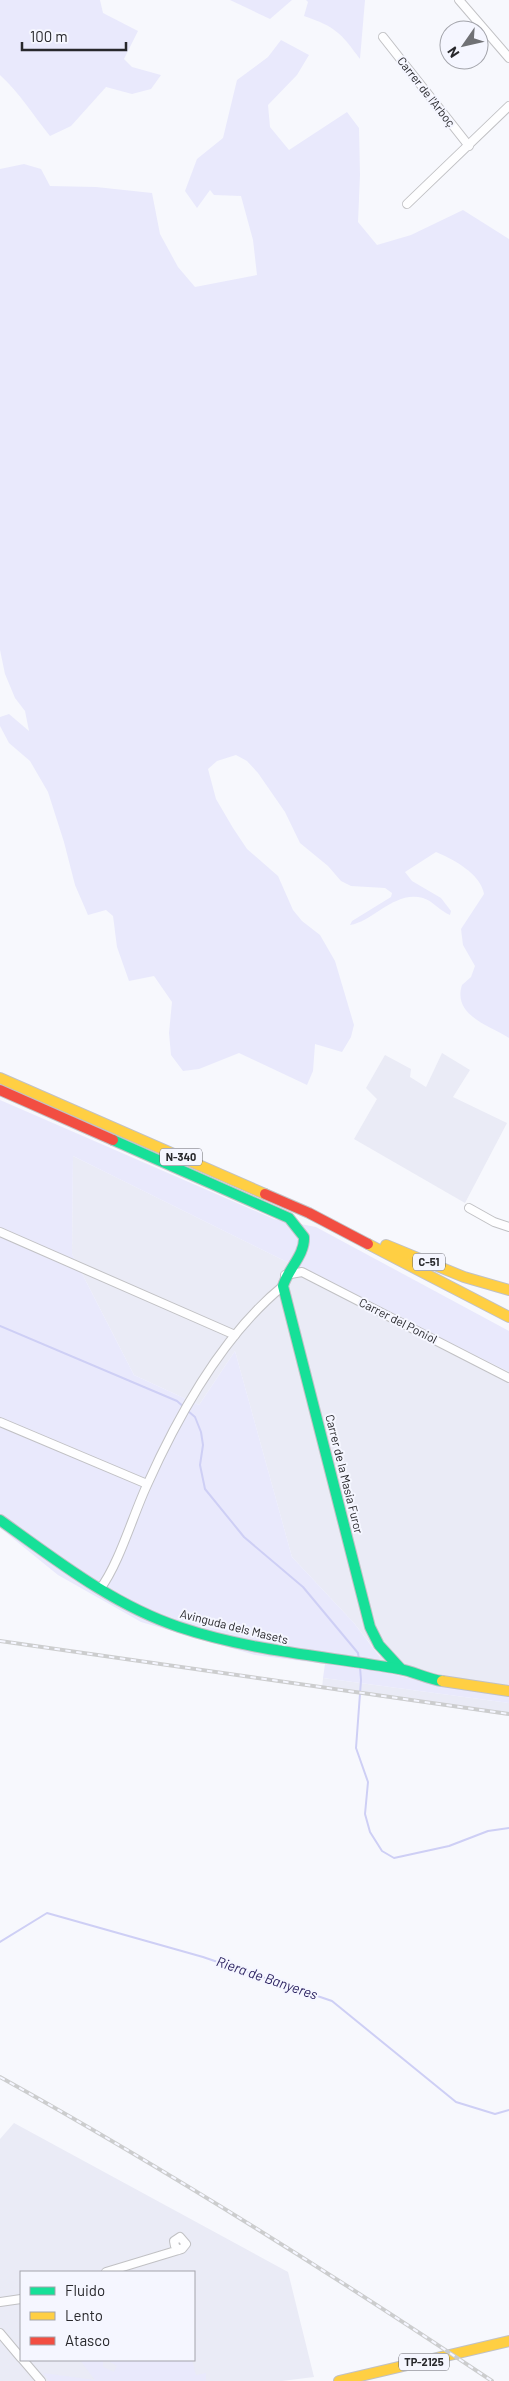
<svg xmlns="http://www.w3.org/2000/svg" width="509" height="2381" font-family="Barlow,sans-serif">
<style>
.built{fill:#eaebf6;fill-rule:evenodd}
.green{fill:#e9e9fc}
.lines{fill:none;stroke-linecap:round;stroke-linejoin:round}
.stream{stroke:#cecff5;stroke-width:2}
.street-casing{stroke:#c1c1c4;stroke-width:10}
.fast-casing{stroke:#c1c1c4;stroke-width:12}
.slow-casing{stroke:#c1c1c4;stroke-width:12}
.jam-casing{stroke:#c1c1c4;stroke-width:12}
.street{stroke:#fefeff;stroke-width:8}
.fast{stroke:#16e098;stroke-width:10}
.slow{stroke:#ffcf43;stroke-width:10}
.jam{stroke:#f24e42;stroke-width:10}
.rail-casing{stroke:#cccdce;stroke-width:4}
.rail{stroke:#f5f6ff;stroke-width:2;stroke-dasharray:5.5;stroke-linecap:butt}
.labels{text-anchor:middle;stroke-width:4;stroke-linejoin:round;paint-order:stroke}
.shield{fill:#f5f6ff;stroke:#66666b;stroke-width:1}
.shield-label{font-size:11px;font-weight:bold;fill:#28282c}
.street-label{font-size:12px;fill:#28282c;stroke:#f5f6ff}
.water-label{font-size:14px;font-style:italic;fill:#2d2462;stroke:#f5f6ff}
</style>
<rect width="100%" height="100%" fill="#f7f8fd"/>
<g class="built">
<polygon points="442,1053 470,1070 453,1097 507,1123 465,1203 354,1139 377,1099 366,1088 385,1055 411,1069 410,1077 426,1087"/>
<polygon points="73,1156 509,1372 509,1696 433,1684 397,1673 376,1670 380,1656 354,1623 292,1557 235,1351 199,1405 134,1375 72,1254"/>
<polygon points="323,1678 509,1703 509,1716 322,1689"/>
<path d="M 14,2123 L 288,2272 L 314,2377 L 282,2381 L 0,2381 L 0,2139 ZM 21,2272 L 194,2272 L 194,2360 L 21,2360 Z"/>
</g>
<g class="green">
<path d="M 0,0 L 100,0 L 103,13 L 138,31 L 124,59 L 132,67 L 161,75 L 151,89 L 132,94 L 106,87 L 71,126 L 50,136 C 33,115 20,93 0,75 Z"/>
<polygon points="230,0 292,0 270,19"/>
<path d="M 306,0 L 365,0 L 360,59 C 341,33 336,27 304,16 L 308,2 Z"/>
<path d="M 281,40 L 309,55 L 297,75 L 268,105 L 270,127 L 289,150 L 347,112 L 359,128 L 360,175 L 358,222 L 377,245 L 411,235 L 463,210 L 509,239 L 509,1038 C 491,1026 452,1016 462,985 L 471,977 L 475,966 L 463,945 L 461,929 L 484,894 C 481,874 453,859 436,852 L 405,872 L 412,881 L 441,898 L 451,911 L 450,915 C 440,911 433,901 423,898 C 395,890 374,921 350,925 L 352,921 L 391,897 L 392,893 L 385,888 L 351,886 L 341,881 L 328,866 L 300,843 L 285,812 L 258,773 L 247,761 L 236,755 L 217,761 L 208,769 L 216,799 L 233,828 L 247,849 L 278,876 L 293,910 L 302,921 L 320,935 L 335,961 L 354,1025 L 351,1037 L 342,1052 L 315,1044 L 313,1071 L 307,1085 L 239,1053 L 199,1069 L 183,1071 L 171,1055 L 169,1033 L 172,1002 L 154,976 L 129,981 L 117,947 L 113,916 L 106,910 L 88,915 L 75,885 L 64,842 L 48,792 L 30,761 L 9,743 L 0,726 L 0,717 L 9,714 L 29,731 L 25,711 L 15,698 L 5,674 L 0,650 L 0,169 L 24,164 L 41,169 L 50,186 L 96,187 L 152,193 L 160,234 L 178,267 L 195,287 L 257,275 L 253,240 L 241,196 L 214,195 L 210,190 L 197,208 L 185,191 L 197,159 L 223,138 L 237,80 L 268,57 Z"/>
<polygon points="0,1100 274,1219 316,1227 509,1331 509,1372 73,1156 72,1254 134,1375 199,1405 235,1351 292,1557 354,1623 380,1657 376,1670 433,1684 509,1696 509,1703 323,1678 325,1664 255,1655 141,1622 58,1575 0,1528"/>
<polygon points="80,2360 103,2360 103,2367 114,2372 117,2366 110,2362 111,2360 192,2360 196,2375 206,2373 206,2381 49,2381 43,2373 95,2380"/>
</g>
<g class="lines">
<g class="stream">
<polyline points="0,1326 177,1401 185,1408"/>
<polyline points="188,1411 195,1417 201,1432 203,1445 200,1465 205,1489 244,1537 303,1587 358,1653 359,1660"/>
<polyline points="360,1667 361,1680 356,1748 368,1782 365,1814 370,1832 382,1851 394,1858 449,1846 488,1831 509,1828"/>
<polyline points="0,1942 47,1913 203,1957 332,2001 456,2102 495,2114 509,2110"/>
</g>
<g class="street-casing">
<g id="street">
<polyline points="459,0 509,58"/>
<polyline points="383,37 469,146"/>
<polyline points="407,204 509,106"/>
<polyline points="469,1208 494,1222 509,1227"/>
<polyline points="0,1232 235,1335"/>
<polyline points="285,1275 302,1272 509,1378"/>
<polyline points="0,1422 147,1484"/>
<path d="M 100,1589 C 119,1564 133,1515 147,1485 C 178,1416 224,1334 283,1286"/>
<polyline points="106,2272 182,2249 186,2244 180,2237 174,2241 175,2246 179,2250"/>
<polyline points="0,2302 21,2299"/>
<polyline points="0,2333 21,2358"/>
<polyline points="23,2360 41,2381"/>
</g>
</g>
<g class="fast-casing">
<g id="fast">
<path d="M 113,1140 L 289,1218 L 304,1237 C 305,1255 288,1269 283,1286 L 370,1627 L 379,1645 L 401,1669"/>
<path d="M 0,1520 C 56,1560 113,1605 179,1627 C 250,1651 325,1656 399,1669 C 413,1671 427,1679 442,1681"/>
</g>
</g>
<g class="slow-casing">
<g id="slow">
<polyline points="0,1078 265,1194"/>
<polyline points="368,1244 509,1317"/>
<polyline points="386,1245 464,1277 509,1290"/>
<polyline points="442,1681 509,1691"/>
<polyline points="339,2381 509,2341"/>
</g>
</g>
<g class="jam-casing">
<g id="jam">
<polyline points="0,1090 113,1140"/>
<polyline points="265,1194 309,1213 368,1244"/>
</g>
</g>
<use href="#street" class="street"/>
<use href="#fast" class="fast"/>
<use href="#slow" class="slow"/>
<use href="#jam" class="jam"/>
<g class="rail-casing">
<g id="rail">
<polyline points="0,1641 509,1714"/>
<path d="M 0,2077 C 169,2171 332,2274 492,2381"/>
</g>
</g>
<use href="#rail" class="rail"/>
</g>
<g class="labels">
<g class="shield">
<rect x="160" y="1148.5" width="42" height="17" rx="4"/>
<rect x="413" y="1253.5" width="32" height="17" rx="4"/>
<rect x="399" y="2353.5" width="50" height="17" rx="4"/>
</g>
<g class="shield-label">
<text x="181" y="1161">N-340</text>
<text x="429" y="1266">C-51</text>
<text x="424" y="2366">TP-2125</text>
</g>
<g class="street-label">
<text transform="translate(426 92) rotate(52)" y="4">Carrer de l'Arboç</text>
<text transform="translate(398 1321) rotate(27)" y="4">Carrer del Poniol</text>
<text transform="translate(344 1474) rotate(76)" y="4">Carrer de la Masia Furor</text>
<text transform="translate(234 1627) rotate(14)" y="4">Avinguda dels Masets</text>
</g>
<g class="water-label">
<text transform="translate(267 1978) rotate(19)" y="5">Riera de Banyeres</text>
</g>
</g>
<rect x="20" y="2271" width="175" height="90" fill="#f5f6ff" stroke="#a3a4ab"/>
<rect x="30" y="2287" width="25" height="8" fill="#16e098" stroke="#a3a4ab"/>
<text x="65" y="2296" font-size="15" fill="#28282c">Fluido</text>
<rect x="30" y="2312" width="25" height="8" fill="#ffcf43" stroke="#a3a4ab"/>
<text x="65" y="2321" font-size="15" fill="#28282c">Lento</text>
<rect x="30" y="2337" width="25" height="8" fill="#f24e42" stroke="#a3a4ab"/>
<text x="65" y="2346" font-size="15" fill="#28282c">Atasco</text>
<g transform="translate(464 45) rotate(236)"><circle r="24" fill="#f5f6ff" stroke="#a3a4ab"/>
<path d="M0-4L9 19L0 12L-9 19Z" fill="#707175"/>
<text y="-8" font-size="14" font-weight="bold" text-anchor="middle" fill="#28282c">N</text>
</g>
<path d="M22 42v8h104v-8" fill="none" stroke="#28282c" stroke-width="2.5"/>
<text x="30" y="42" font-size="15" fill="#28282c" stroke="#f5f6ff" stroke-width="4" paint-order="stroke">100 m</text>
</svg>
